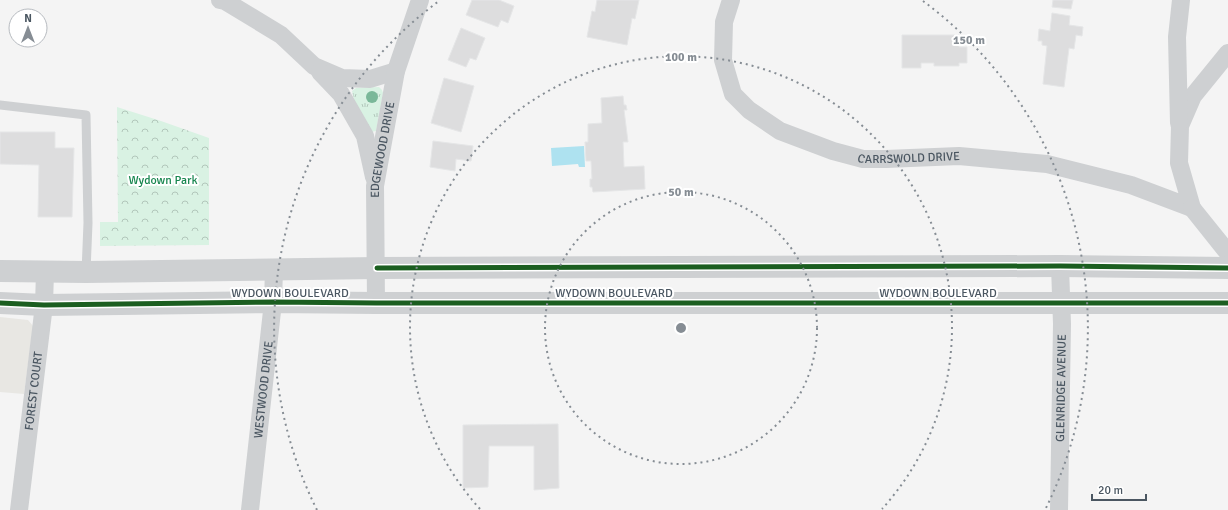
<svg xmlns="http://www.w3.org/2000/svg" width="1228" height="510" font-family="Signika,sans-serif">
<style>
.commercial{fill:#e8e7e3}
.grass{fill:url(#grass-tufts)}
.park{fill:url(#park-crowns)}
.water{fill:#aee2f0}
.building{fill:#ddddde;stroke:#e5e6e7}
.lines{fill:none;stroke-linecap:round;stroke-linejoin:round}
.service{stroke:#ced0d2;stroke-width:9}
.minor{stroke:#ced0d2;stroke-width:18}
.tertiary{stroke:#ced0d2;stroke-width:22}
.cycleway-casing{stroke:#fff;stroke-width:8}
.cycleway{stroke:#1b5e20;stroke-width:5}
.tree{fill:#7ab899}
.ring{fill:none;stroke:#868d94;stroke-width:2;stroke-dasharray:2 4}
.labels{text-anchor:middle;stroke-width:4;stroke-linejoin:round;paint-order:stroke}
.street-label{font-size:12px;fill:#4a5661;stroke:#fff}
.park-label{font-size:12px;fill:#17864f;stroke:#fff}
.centre{fill:#868d94;stroke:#fff;stroke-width:2}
.ring-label{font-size:12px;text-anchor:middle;font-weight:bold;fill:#868d94;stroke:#fff;stroke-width:4;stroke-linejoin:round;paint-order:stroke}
</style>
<defs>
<pattern id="grass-tufts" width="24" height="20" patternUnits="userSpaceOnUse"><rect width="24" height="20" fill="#d9f2e3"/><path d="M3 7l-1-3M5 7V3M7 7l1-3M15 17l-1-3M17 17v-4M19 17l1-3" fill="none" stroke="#b2c7bb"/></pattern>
<pattern id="park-crowns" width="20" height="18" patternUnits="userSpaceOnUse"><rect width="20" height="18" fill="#d9f2e3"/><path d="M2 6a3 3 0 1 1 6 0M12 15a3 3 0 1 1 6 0" fill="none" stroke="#b2c7bb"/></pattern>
</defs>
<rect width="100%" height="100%" fill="#f4f4f4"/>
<polygon class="commercial" points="0,317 28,320 33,326 24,394 0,392"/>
<polygon class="grass" points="379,87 382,90 383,93 376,131 371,132 354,100 352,91 356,88"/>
<polygon class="park" points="117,107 161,121 209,138 209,245 100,246 100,222 118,222"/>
<polygon class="water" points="584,146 585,167 579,167 578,164 552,166 551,148"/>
<g class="building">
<polygon points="472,0 499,0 514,6 508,23 501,20 498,27 466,15"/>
<polygon points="597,0 639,0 635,19 632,18 627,45 587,37 592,11 595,12"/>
<polygon points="1053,0 1073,0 1071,9 1052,7"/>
<polygon points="1052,13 1070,16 1069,25 1083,27 1082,36 1076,35 1074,49 1069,48 1064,87 1043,84 1047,46 1042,45 1042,41 1038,41 1039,29 1050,31"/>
<polygon points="461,28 485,38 476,60 470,58 466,67 448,60"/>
<polygon points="902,35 959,35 959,47 967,47 967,63 959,63 959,66 934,66 934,63 921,63 921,68 902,68"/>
<polygon points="444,78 474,86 461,132 431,123"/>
<polygon points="623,96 624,105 626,105 627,110 624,110 628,142 623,142 624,167 644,166 645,189 593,192 592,187 590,187 590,179 592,179 591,161 586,161 585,142 588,142 588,124 602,123 601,98"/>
<polygon points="0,132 55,132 55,148 74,148 72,217 38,217 39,165 0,164"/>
<polygon points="433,141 473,146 471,161 456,159 455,171 430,167"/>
<polygon points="558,424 559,488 534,490 534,446 489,446 488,487 463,488 463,425"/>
</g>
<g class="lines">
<polyline class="service" points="0,105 86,115 88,223 86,272"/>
<g class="minor">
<polyline points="220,0 225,1 281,35 314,66 342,78 370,79 396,71"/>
<path id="s1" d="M 731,0 L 724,22 L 723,60 L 733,94 L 749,110 L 780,131 L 833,151 L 863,159 L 886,159 L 959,156 L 1047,164 L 1131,185 L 1192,208 L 1179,163 L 1180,126 L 1193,96 L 1228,53"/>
<polyline points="320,72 341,94 365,136 374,177"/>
<polyline points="1179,123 1177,37 1181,0"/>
<polyline points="1192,208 1228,253"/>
<path id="s2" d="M 376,303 L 375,186 L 396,71 L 420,0"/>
<path id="s3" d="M 19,510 L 44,305 L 45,272"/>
<path id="s4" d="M 250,510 L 273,302 L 274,269"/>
<path id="s5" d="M 1059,510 L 1062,324 L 1060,266"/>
</g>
<g class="tertiary">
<polyline points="0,271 86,272 377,268 1060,266 1228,268"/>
<polyline points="0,303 44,305 273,302 376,303 1228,303"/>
</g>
<g class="cycleway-casing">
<g id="cycleway">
<polyline points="377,268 1060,266 1228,268"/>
<polyline points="0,303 44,305 273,302 376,303 1228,303"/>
</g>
</g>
<use href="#cycleway" class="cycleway"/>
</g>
<circle class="tree" cx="372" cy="97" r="6"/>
<g class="ring">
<circle cx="681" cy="328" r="136"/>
<path d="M480 509A271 271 0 1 1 882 509"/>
<path d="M317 510A407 407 0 0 1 439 1M923 1A407 407 0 0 1 1045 510"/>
</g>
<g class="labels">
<g class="street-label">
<text dy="4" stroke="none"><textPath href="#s2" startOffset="154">EDGEWOOD DRIVE</textPath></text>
<text dy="4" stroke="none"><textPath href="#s1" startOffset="290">CARRSWOLD DRIVE</textPath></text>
<text x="290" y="297">WYDOWN BOULEVARD</text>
<text x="614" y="297">WYDOWN BOULEVARD</text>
<text x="938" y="297">WYDOWN BOULEVARD</text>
<text dy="4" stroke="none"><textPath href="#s5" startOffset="122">GLENRIDGE AVENUE</textPath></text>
<text dy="4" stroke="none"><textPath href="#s4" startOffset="121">WESTWOOD DRIVE</textPath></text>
<text dy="4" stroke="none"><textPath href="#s3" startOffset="120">FOREST COURT</textPath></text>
</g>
<g class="park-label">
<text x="163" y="184">Wydown Park</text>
</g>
</g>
<circle cx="681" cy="328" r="6" class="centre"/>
<g class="ring-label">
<text x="969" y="44">150 m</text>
<text x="681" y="61">100 m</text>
<text x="681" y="196">50 m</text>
</g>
<g transform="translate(28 28)"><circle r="19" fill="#ffffff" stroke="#b7bbc0"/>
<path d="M0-3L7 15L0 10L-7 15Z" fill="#868d94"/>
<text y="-6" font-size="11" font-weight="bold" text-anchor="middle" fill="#4a5661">N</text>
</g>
<path d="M1092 494v6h54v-6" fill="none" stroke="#4a5661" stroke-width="2"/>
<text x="1098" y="494" font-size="12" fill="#4a5661" stroke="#ffffff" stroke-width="3" paint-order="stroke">20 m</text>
</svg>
